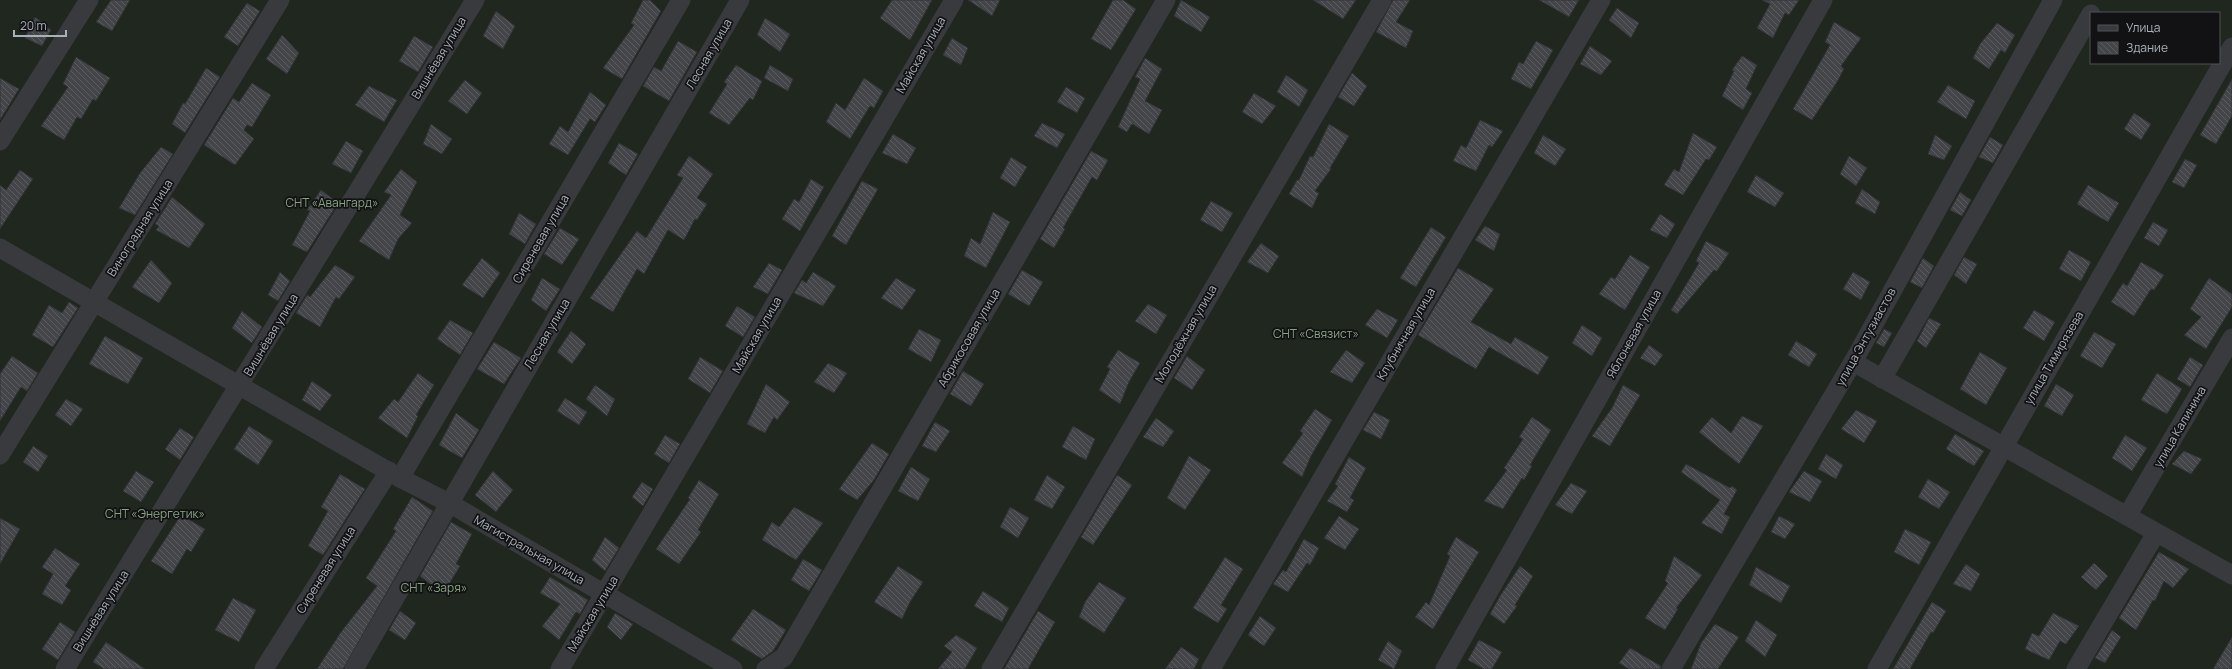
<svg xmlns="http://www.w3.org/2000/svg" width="2232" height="669" font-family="Manrope,sans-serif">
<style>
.garden{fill:#1f271f;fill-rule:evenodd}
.building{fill:url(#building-back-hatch);stroke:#313235}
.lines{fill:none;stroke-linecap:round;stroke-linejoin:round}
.minor{stroke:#383a3e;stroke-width:19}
.labels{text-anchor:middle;stroke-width:3.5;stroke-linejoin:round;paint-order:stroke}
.street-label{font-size:12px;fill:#a9b1b8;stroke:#121214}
.park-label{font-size:12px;fill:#87a380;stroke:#121214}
</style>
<defs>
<pattern id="building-back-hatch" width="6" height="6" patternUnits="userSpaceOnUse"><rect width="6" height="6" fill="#434549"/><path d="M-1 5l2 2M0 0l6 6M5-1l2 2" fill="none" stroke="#5b5d61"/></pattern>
</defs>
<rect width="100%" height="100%" fill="#171719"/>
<path class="garden" d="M 0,0 L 2232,0 L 2232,669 L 0,669 ZM 2091,13 L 2219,13 L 2219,63 L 2091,63 Z"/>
<g class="building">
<polygon points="111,0 130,0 112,31 96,22"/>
<polygon points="643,0 650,0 661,11 622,79 603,68 634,25 631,23"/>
<polygon points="892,0 932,0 910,40 880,18"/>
<polygon points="968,0 1000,0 992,16"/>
<polygon points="1113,0 1123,0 1136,9 1111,50 1091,39"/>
<polygon points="1181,0 1210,17 1201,32 1174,16"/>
<polygon points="1313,0 1356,0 1343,19"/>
<polygon points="1393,0 1410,0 1396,22 1413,31 1406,48 1376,32"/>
<polygon points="1539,0 1579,0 1569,17"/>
<polygon points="1762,0 1799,0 1789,15 1785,13 1773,38 1757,28 1770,4"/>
<polygon points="247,3 260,11 238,46 224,37"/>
<polygon points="1617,8 1639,23 1631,38 1609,20"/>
<polygon points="496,11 515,26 503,49 483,36"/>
<polygon points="35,17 51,30 42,46 25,38"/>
<polygon points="765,18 790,34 780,52 757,35"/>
<polygon points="1834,22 1861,38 1841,66 1844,69 1837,82 1812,120 1793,109 1830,45 1825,42"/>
<polygon points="1997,23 2015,35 2005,53 2001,50 1989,69 1973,58 1980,44"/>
<polygon points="282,35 299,53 287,74 266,59"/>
<polygon points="414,36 433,47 418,72 399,61"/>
<polygon points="952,38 968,48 961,65 943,55"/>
<polygon points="678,41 697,52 669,101 643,86 654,67 661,71"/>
<polygon points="1536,41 1553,50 1531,89 1511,79 1519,62 1523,64"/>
<polygon points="1590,46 1612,61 1601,75 1580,64"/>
<polygon points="1742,56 1757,65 1746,89 1752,93 1743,110 1722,96 1734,71 1732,70"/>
<polygon points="76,57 110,78 96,101 93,99 81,119 77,117 64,140 41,126 68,87 63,84"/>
<polygon points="1145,58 1162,69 1145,101 1162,110 1149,134 1132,124 1127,132 1118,127 1140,79 1135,77"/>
<polygon points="736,65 762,81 753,100 750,98 729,125 709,113 727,84 724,82"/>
<polygon points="770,65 793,79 788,91 764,78"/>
<polygon points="206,68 220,77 185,133 172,124 183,103 185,104"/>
<polygon points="1352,73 1367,86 1354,106 1338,97"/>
<polygon points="1286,75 1308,90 1299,107 1277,92"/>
<polygon points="0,78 19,89 0,120"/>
<polygon points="864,78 883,91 874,108 870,106 850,139 826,122 836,103 845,110"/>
<polygon points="2232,79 2232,116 2216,144 2200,135"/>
<polygon points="465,80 482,93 467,114 448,101"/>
<polygon points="252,83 271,95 252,127 247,125 244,130 254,139 235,165 204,145 233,98 239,102"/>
<polygon points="1948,85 1975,101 1966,119 1937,102"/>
<polygon points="369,86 397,100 384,122 355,105"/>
<polygon points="1066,87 1085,98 1077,113 1057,102"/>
<polygon points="590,92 606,105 595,122 590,119 568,155 549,144 560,126 568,132"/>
<polygon points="1254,93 1276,106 1262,124 1242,112"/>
<polygon points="2134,113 2151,124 2141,140 2124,129"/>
<polygon points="1480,120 1503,131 1492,147 1489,145 1476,171 1453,161 1461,145 1466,148"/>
<polygon points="1042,123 1065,134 1057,148 1034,136"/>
<polygon points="431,124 452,139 442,154 423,144"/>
<polygon points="1329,124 1349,136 1330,168 1331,169 1315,191 1319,193 1312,208 1289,194 1297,180 1299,180 1310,156 1313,157"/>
<polygon points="1693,133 1717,147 1709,160 1706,159 1683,195 1664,185 1674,169 1679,172"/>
<polygon points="893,134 916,148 907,164 882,153"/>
<polygon points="1543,135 1566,149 1555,166 1534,153"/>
<polygon points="1935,135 1952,146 1944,160 1928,154"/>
<polygon points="1990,137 2003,145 1993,163 1979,157"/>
<polygon points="346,141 363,151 351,173 332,164"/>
<polygon points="619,143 638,154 626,175 608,163"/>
<polygon points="161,147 173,154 135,215 119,208 140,173"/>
<polygon points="1091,151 1108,160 1097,180 1092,177 1063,228 1065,229 1054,248 1040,239"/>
<polygon points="689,156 713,174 697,198 707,204 697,220 695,219 684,240 668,230 644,274 637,269 613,312 590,298 637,231 646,238 683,178 677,175"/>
<polygon points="1849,156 1867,168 1856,186 1840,174"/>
<polygon points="1011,157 1027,167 1015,187 1000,178"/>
<polygon points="2185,159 2197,165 2184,188 2172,182"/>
<polygon points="401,169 417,182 400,215 412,223 398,239 389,260 359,241 391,195 384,192"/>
<polygon points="20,170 33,179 0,229 0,185 6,190"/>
<polygon points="1756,175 1784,193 1775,207 1747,192"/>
<polygon points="811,179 824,187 800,231 782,219 794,199 799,202"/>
<polygon points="862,181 878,189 846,245 832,236"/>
<polygon points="2088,185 2119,203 2108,222 2077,204"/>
<polygon points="1862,189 1880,202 1875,214 1855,203"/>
<polygon points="321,190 338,203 307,252 292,245 310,211 307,210"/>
<polygon points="1960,192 1971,200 1962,216 1950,210"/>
<polygon points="172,197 205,224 189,248 156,230 159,226 155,224"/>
<polygon points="1211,201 1233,213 1222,232 1200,220"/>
<polygon points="993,212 1010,222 986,268 964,256 971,238 980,244"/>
<polygon points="519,213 536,224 525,244 509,234"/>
<polygon points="1660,214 1675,224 1667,238 1650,230"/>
<polygon points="2153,222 2168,230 2159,246 2144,238"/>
<polygon points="1485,226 1500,234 1494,251 1475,240"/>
<polygon points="1431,227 1446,237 1416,287 1400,278"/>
<polygon points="560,228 579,239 562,265 544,254"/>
<polygon points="1706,241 1729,253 1717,271 1714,270 1677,314 1671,310 1699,263 1696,261"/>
<polygon points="1261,243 1279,256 1268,273 1247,262"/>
<polygon points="2069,250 2091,262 2081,281 2059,269"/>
<polygon points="1630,255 1650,267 1625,310 1599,294 1611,277 1615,279"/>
<polygon points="1964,257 1977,264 1966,284 1954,275"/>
<polygon points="482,258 500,273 483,298 462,285"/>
<polygon points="1923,258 1934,266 1922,288 1910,282"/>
<polygon points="151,260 172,283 159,303 132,287"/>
<polygon points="2141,262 2164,275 2154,290 2151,289 2134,316 2111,302 2123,283 2127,286"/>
<polygon points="769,263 782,270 768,294 753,287"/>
<polygon points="335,265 355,277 339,299 336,297 320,327 296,313 307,295 310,297"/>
<polygon points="1458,268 1494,289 1471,322 1511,344 1515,337 1549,357 1538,375 1489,347 1476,369 1418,335"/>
<polygon points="1022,270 1043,282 1029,306 1008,294"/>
<polygon points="280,272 290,281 278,301 268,295"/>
<polygon points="813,272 836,286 823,306 794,293 802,280 806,283"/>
<polygon points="1853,272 1870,282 1861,300 1843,289"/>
<polygon points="542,278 560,289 546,311 531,300"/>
<polygon points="896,278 916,290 902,310 881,298"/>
<polygon points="2209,278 2232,294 2232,307 2206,349 2184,335 2201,317 2190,309"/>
<polygon points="69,302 78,308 53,347 32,335 49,305 62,313"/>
<polygon points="1148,304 1167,315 1156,334 1135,321"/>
<polygon points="737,306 755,317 743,337 725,326"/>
<polygon points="1377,309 1398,320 1387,338 1365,325"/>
<polygon points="2034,310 2055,322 2044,341 2023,328"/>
<polygon points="242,311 262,327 252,343 232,328"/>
<polygon points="1929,318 1941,324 1926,348 1917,341"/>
<polygon points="450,320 473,333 460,355 437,339"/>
<polygon points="1582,325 1602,338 1592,356 1572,343"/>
<polygon points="919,329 941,340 931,362 908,349"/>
<polygon points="1884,329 1892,333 1884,347 1876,343"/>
<polygon points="571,331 586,344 572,364 557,352"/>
<polygon points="2094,332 2116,344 2102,368 2080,356"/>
<polygon points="105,336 143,358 128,384 89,364"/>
<polygon points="1796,341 1817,354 1809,367 1788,355"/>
<polygon points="494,342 521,358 504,384 477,369"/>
<polygon points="1649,345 1663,355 1655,366 1640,358"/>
<polygon points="1118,350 1140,363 1129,382 1120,404 1099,390 1110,369 1107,367"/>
<polygon points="1346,350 1365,363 1352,383 1330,372"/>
<polygon points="1980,352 2007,368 1986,405 1960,389"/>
<polygon points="12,356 38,373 27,391 21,387 0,421 0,374"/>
<polygon points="1187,356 1205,370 1192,390 1174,378"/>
<polygon points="700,357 723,371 710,393 688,379"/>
<polygon points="2190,357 2203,365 2190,387 2177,379"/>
<polygon points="828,363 847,373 834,393 814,382"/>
<polygon points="963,371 984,384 971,406 950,394"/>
<polygon points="418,373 434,385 416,415 418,416 407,438 378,418 394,399 398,402"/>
<polygon points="2157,373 2182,389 2167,414 2141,400"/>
<polygon points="312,381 332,395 320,411 302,400"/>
<polygon points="766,384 790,402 777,420 774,417 765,433 747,424"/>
<polygon points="2056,384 2074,395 2062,416 2044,406"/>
<polygon points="595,385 615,399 607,416 586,399"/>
<polygon points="1623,385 1640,395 1610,446 1592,436 1612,408"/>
<polygon points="565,398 587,412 579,425 557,411"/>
<polygon points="66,399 83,409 71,426 55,415"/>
<polygon points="1315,409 1332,420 1311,456 1302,477 1282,463 1303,433 1300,431"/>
<polygon points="1856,410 1877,421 1864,443 1841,429"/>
<polygon points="1374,412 1390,420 1381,439 1363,430"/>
<polygon points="456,413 479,430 462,458 439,445"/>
<polygon points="1742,416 1763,426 1739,464 1699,432 1712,417 1731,433"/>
<polygon points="1532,417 1551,430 1530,465 1532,466 1524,480 1522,478 1503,509 1484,501 1507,470 1504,468 1523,439 1519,437"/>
<polygon points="1156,418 1174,431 1163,447 1143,437"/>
<polygon points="935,422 950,431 936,452 922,446"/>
<polygon points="249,426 273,441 258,465 234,449"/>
<polygon points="1073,426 1095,439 1086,460 1062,447"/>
<polygon points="180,428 194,437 180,460 165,449"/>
<polygon points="1955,434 1984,451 1974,466 1946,449"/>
<polygon points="665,435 680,444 669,463 654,454"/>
<polygon points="2125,435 2147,448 2132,471 2112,458"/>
<polygon points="872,443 889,454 874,480 857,500 839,489"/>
<polygon points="33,446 48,456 38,472 23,462"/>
<polygon points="2184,451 2202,459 2191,474 2172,464"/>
<polygon points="1826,454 1843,465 1836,479 1818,469"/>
<polygon points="1189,456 1211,470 1185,510 1167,498"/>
<polygon points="1349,457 1366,468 1350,498 1354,500 1347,512 1327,501 1338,486 1335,484"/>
<polygon points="1686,464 1730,488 1732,486 1737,490 1724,514 1730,517 1722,534 1701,523 1720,500 1681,472"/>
<polygon points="911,467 930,479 918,501 898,491"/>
<polygon points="136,471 154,482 141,502 123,491"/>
<polygon points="493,471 513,490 496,512 475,495"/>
<polygon points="1804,471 1822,481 1810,502 1789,492"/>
<polygon points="340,474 365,489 323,555 308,546 328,511 321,507"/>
<polygon points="1047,475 1065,487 1052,509 1034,500"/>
<polygon points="1117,475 1132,485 1093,545 1081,537"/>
<polygon points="1928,479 1950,492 1939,509 1918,497"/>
<polygon points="699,480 719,494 698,530 701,532 679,564 656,549 690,499 688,498"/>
<polygon points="642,482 653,489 643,506 632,497"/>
<polygon points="1571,483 1587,491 1572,514 1555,505"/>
<polygon points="412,497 433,511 343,669 317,669 341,632 377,586 366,578 396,531 393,529"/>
<polygon points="794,507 823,523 796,560 762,540 772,522 779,527"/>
<polygon points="1010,507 1029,518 1018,538 1000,527"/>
<polygon points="181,515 205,529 191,552 187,549 172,574 151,561"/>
<polygon points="1339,516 1359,529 1345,550 1324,538"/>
<polygon points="1779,516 1795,524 1785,539 1771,532"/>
<polygon points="0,518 20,529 0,564"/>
<polygon points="451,522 472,534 456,564 460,566 443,594 420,576"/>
<polygon points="1905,529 1931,542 1919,565 1894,552"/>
<polygon points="605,537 619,548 605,571 592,560"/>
<polygon points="1456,537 1479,552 1433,629 1415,617 1426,602 1429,605 1450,556 1447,554"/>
<polygon points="1304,539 1319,548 1310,565 1307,563 1288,592 1273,584 1283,570 1286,572"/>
<polygon points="55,548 80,564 65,586 71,590 62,605 42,594 53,574 42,567"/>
<polygon points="2159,552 2189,569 2173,588 2164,581 2155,601 2153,600 2136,630 2119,618"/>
<polygon points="1674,556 1702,575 1676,608 1678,609 1665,630 1645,618 1668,583 1665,581"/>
<polygon points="1225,557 1243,569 1221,605 1227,609 1218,623 1193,608"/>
<polygon points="803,559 822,570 809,591 791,580"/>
<polygon points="2094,563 2108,576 2096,590 2081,577"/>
<polygon points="1966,564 1980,574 1971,591 1953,584"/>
<polygon points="898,566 923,582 910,602 902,619 874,602"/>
<polygon points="1520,566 1533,576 1515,605 1517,606 1504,624 1490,614 1500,596"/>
<polygon points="1756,567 1790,586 1781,603 1749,585"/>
<polygon points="550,577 588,600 580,614 576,612 559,640 542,626 560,604 540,593"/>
<polygon points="1099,582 1126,598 1104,633 1079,617 1085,602"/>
<polygon points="983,591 1009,608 1002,622 974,606"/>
<polygon points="233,598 256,610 239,642 215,630"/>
<polygon points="1932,602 1946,611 1933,633 1931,632 1910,669 1893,669"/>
<polygon points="753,609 786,630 773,651 762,659 731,640"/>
<polygon points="400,611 416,623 405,640 389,630"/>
<polygon points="1038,611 1055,622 1028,669 1004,669"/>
<polygon points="615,613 633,624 621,640 607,627"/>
<polygon points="2053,613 2079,626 2066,644 2060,641 2049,660 2025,649 2032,633 2039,636"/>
<polygon points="1260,616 1276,628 1264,646 1248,635"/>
<polygon points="1756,620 1777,635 1765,657 1745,641"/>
<polygon points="60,622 75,632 58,660 42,649"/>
<polygon points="1715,624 1739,637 1718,669 1691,669 1701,643"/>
<polygon points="2112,630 2121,637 2105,663 2095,658"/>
<polygon points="956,635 977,648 965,669 938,669 952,652 944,646"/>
<polygon points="2232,637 2232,669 2213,669"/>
<polygon points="1479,640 1502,652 1492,669 1484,669 1468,660"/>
<polygon points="1388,641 1402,651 1394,669 1378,660"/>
<polygon points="106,642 145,669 104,669 93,662"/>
<polygon points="1181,647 1199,659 1194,669 1165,669"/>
<polygon points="1630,648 1661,666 1660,669 1629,669 1619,663"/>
</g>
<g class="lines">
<g class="minor">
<polyline points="0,141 89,0"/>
<polyline points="0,248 400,478 449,503 733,669"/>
<polyline points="1853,362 2232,575"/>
<polyline points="1882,379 2091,14"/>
<polyline points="0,455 280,0"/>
<polyline points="400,478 681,0"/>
<polyline points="2127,516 2232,338"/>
<polyline points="65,669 475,0"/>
<polyline points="264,669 389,471"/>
<polyline points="354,669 740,0"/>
<polyline points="560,669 954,0"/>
<polyline points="766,669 784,657 1166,0"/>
<polyline points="991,669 1382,0"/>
<polyline points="1211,669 1601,0"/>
<polyline points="1445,669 1823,0"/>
<polyline points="1671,669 1853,362 2053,0"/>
<polyline points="1877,669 2232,47"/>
<polyline points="2076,669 2156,533"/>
</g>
</g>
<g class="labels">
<g class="street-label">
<text transform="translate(709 54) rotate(-60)" y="4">Лесная улица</text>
<text transform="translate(921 55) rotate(-60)" y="4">Майская улица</text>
<text transform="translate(439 58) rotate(-59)" y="4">Вишнёвая улица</text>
<text transform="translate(140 228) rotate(-58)" y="4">Виноградная улица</text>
<text transform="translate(541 239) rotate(-60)" y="4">Сиреневая улица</text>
<text transform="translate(547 334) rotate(-60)" y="4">Лесная улица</text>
<text transform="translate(1186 334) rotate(-60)" y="4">Молодёжная улица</text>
<text transform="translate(1406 334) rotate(-60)" y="4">Клубничная улица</text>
<text transform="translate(1634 334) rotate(-61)" y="4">Яблоневая улица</text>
<text transform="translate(271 335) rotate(-59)" y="4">Вишнёвая улица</text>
<text transform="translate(757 335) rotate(-60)" y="4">Майская улица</text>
<text transform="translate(1866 337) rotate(-61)" y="4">улица Энтузиастов</text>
<text transform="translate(969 338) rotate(-60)" y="4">Абрикосовая улица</text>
<text transform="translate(2054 358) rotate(-60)" y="4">улица Тимирязева</text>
<text transform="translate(2180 427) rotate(-60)" y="4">улица Калинина</text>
<text transform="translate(529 550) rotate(30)" y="4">Магистральная улица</text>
<text transform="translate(326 570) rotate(-58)" y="4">Сиреневая улица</text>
<text transform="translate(101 611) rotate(-58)" y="4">Вишнёвая улица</text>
<text transform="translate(593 614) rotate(-59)" y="4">Майская улица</text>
</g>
<g class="park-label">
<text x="332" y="207">СНТ «Авангард»</text>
<text x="1316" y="338">СНТ «Связист»</text>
<text x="155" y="518">СНТ «Энергетик»</text>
<text x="434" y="592">СНТ «Заря»</text>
</g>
</g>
<rect x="2090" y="12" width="130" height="52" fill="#121214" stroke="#4e5256"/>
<rect x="2098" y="25" width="20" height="6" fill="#383a3e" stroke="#4e5256"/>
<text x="2126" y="32" font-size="12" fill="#a9b1b8">Улица</text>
<rect x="2098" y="42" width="20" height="12" fill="url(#building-back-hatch)" stroke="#4e5256"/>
<text x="2126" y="52" font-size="12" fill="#a9b1b8">Здание</text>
<path d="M14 30v6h52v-6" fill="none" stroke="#a9b1b8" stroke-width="2"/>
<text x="20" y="30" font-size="12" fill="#a9b1b8" stroke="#121214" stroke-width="3" paint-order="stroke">20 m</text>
</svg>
